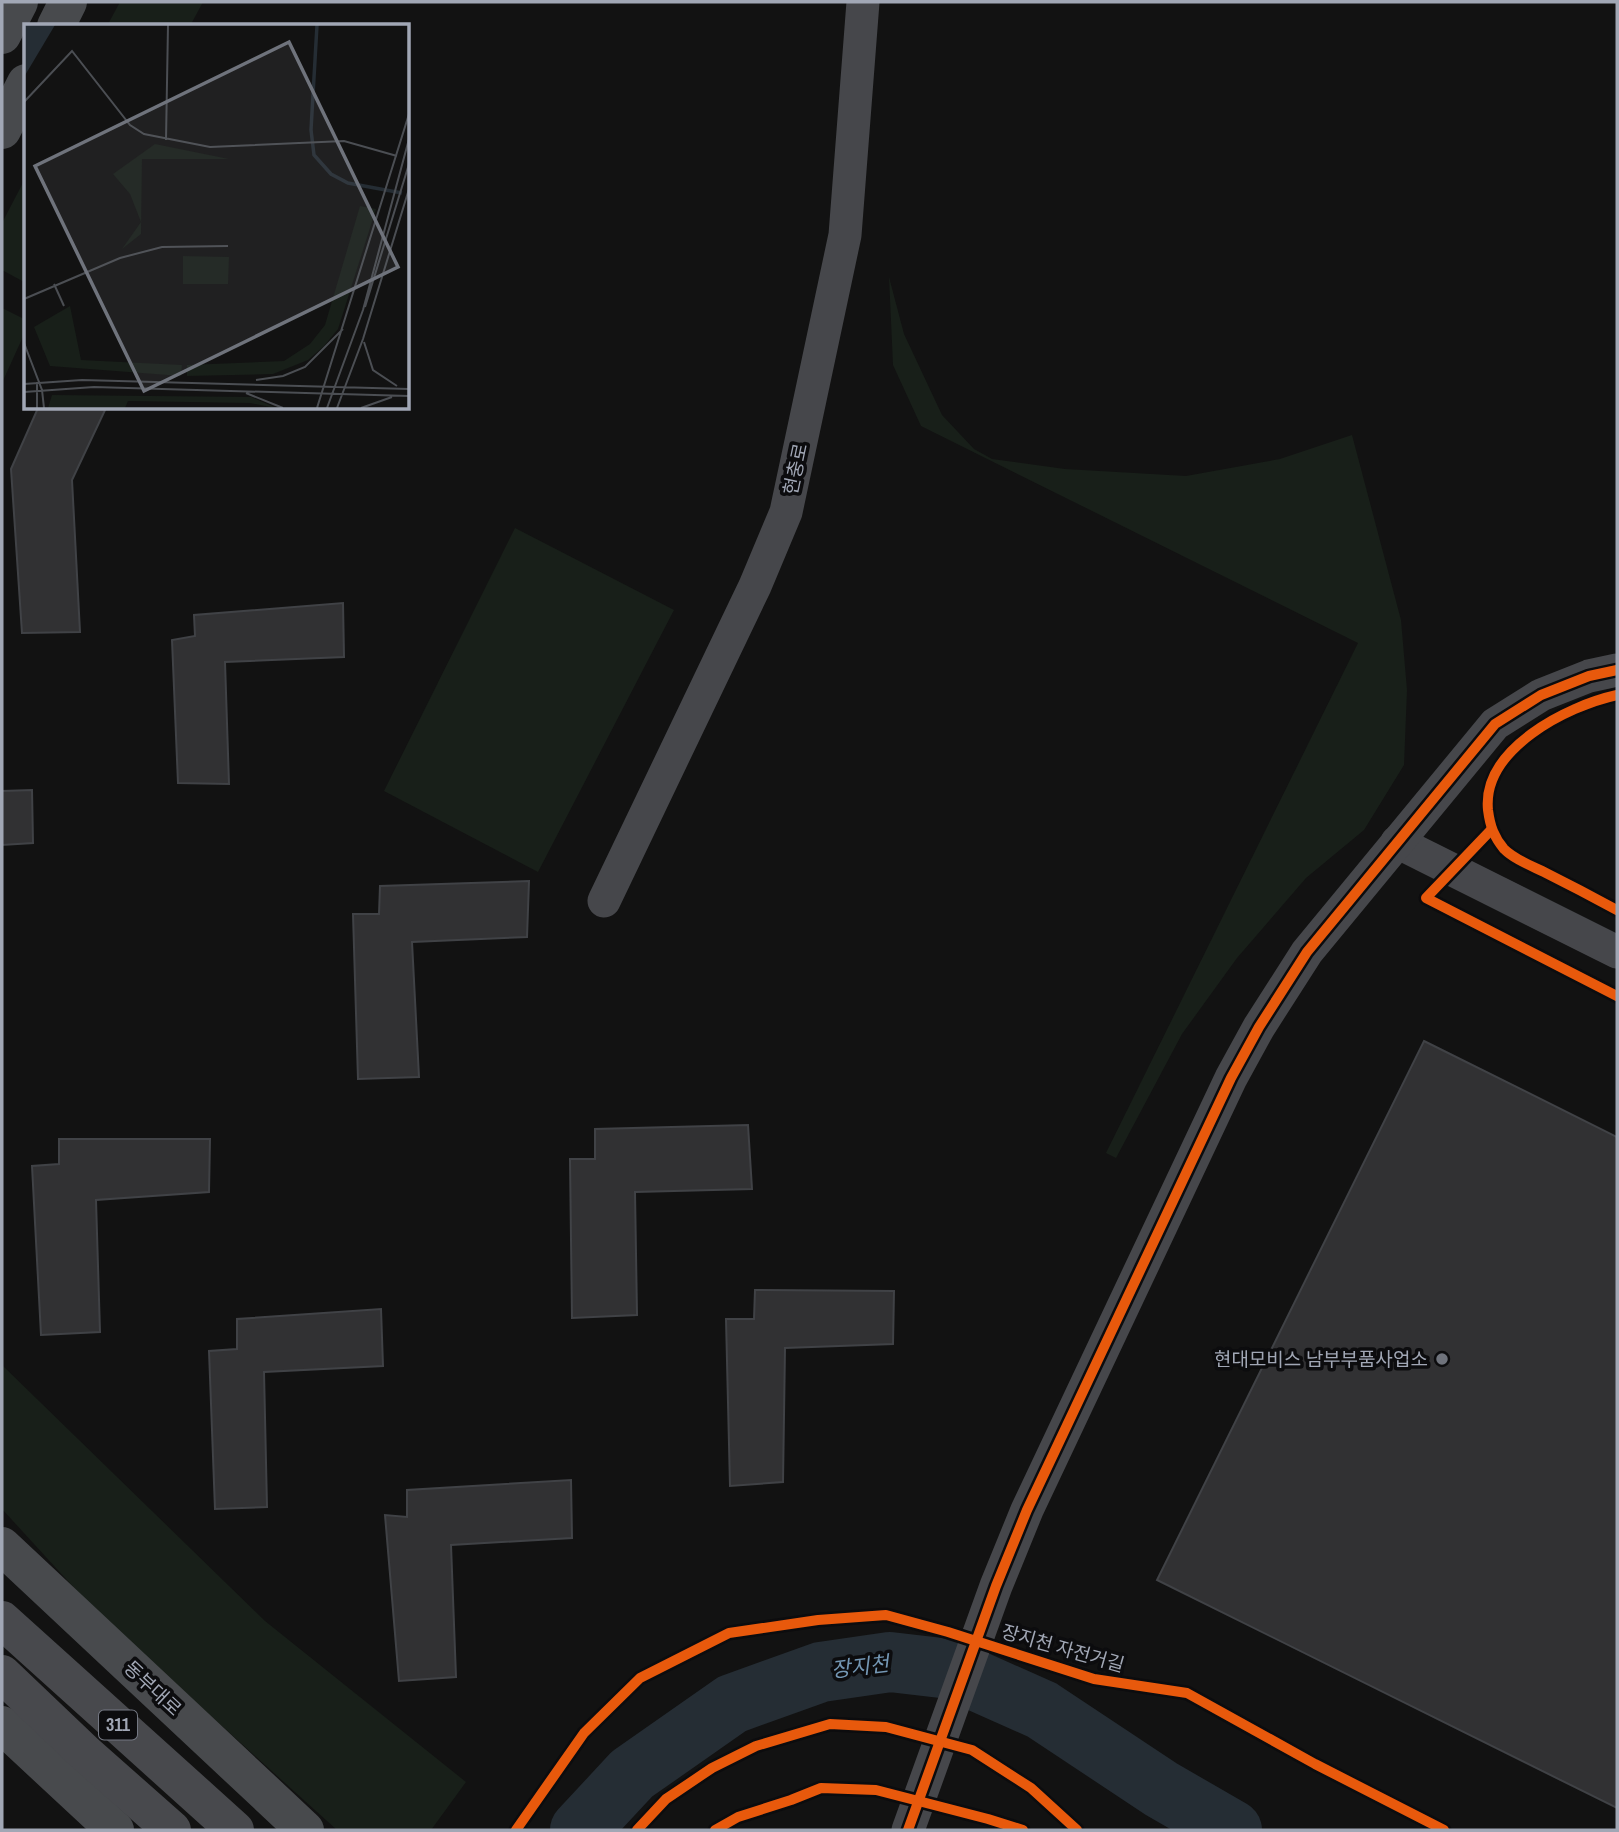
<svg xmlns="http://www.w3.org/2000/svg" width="1619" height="1832" font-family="'Archivo Narrow','Noto Sans KR',sans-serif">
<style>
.green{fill:#181f19}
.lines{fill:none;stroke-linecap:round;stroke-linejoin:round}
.river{stroke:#252d34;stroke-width:60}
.building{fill:#313133;stroke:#404246;stroke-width:2}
.minor{stroke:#46474b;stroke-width:33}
.major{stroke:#484a4d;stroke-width:38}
.highway{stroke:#48494d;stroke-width:38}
.cycleway-casing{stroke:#0c0c0e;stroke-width:15}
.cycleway{stroke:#e8590c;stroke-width:10}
.poi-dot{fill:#6f737c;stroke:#0c0c0e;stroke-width:2.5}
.labels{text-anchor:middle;stroke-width:7;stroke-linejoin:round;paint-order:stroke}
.shield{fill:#0c0c0e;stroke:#747883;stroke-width:2}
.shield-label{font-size:18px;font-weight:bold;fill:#a1a7b5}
.street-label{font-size:19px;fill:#a1a7b5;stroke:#0c0c0e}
.poi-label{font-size:19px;fill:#a1a7b5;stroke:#0c0c0e;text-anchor:end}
.water-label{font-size:21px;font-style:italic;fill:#7497b4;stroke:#0c0c0e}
.inset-river{fill:none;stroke:#252d34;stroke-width:3.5}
.inset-road{fill:none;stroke:#4b4e53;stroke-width:2}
.view{fill:#6f737c;fill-opacity:0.15;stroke:#6f737c;stroke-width:3.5}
.inset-edge{fill:none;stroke:#a1a7b5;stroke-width:3.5}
</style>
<rect width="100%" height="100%" fill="#121212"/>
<g class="green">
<polygon points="120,2 203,2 190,26 107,26"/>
<polygon points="26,177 26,283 2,270 2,223"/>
<polygon points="889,277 904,334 942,415 974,449 992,459 1065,469 1186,476 1280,459 1352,435 1401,620 1407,690 1404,765 1364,830 1306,878 1237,958 1182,1034 1116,1158 1106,1153 1358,643 921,426 893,365"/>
<polygon points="2,308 26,320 26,330 2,383"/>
<polygon points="515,528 674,610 538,872 384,791"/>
<polygon points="2,1365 265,1621 466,1782 431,1830 337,1830 99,1615 2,1509"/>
</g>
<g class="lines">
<polyline class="river" points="580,1830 632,1774 732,1704 821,1672 890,1662 950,1669 1042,1710 1161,1789 1232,1830"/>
</g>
<g class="building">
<polygon points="38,408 106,408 72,480 80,632 22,633 11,469"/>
<polygon points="343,603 344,657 225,662 229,784 178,783 172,640 195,636 194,615"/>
<polygon points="32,790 33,843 2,845 2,791"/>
<polygon points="529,881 527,937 412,942 419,1077 358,1079 353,914 379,914 380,886"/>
<polygon points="1424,1041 1617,1137 1617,1808 1157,1580"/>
<polygon points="748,1125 752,1189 635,1192 637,1315 572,1318 570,1159 595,1159 595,1129"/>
<polygon points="59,1139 210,1139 209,1192 96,1200 100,1332 41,1335 32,1166 59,1164"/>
<polygon points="755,1290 894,1291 893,1344 785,1348 783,1482 730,1486 726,1319 754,1319"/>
<polygon points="381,1309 383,1366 264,1372 267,1507 215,1509 209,1351 237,1349 237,1319"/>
<polygon points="571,1480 572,1538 451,1545 456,1677 399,1681 385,1515 407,1517 407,1490"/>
</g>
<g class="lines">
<g class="minor">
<polyline points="1397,842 1617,952"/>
<polyline points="604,901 755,586 786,512 845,235 863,2"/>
<polyline points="908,1830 996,1586 1027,1510 1231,1078 1259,1027 1307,952 1495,724 1541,695 1589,676 1617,670"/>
</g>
<g class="major">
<polyline points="56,26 68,2"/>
<polyline points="2,35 19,2"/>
<polyline points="2,130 26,83"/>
<polyline points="2,1546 305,1830"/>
<polyline points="2,1725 115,1830"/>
</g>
<g class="highway">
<polyline points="2,1620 235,1830"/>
<polyline points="2,1674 86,1754 172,1830"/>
</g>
<g class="cycleway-casing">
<g id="cycleway">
<path d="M 1617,695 C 1567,706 1482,749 1488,810 C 1490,826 1494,837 1504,849 C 1515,860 1532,866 1546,873 C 1570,885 1593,897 1617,910"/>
<polyline points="1491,830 1426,898 1617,996"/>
<polyline points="516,1830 584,1733 640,1678 729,1633 818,1620 886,1615 948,1632 1094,1679 1187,1693 1315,1764 1444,1830"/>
<polyline points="637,1830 666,1799 712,1768 756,1746 830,1724 886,1727 972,1750 1031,1788 1077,1830"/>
<polyline points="715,1830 738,1817 791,1800 821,1788 876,1790 988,1819 1023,1830"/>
<polyline points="908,1830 996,1586 1027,1510 1231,1078 1259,1027 1307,952 1495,724 1541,695 1589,676 1617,670"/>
</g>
</g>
<use href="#cycleway" class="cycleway"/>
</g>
<circle class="poi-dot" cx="1442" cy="1359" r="7"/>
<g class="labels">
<rect class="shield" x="99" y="1710.5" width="38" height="29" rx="5"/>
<g class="shield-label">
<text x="118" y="1731">311</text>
</g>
<g class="street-label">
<text transform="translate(795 469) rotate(-78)" y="7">현충로</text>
<text transform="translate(1063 1648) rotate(16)" y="7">장지천 자전거길</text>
<text transform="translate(153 1688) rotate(43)" y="7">동부대로</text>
</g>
<g class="poi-label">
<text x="1428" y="1366">현대모비스 남부부품사업소</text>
</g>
<g class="water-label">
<text transform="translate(860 1667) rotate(-7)" y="7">장지천</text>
</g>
</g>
<g transform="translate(24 24)">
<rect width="385" height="385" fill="#121212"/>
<path d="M 131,120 L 205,135 L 118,135 L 117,210 L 98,225 L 117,198 L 106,170 L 89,150 ZM 336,182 L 352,185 L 314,305 L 300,322 L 284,336 L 249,350 L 163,352 L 163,341 L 260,337 L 286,320 L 301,301 ZM 159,232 L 205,233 L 204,260 L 159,260 ZM 46,282 L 57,336 L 158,341 L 157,352 L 26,342 L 10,303 ZM 28,371 L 227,373 L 252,384 L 226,379 L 104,377 L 101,384 L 24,384 Z" fill="#181f19"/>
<path d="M 2,1 L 31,1 L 0,53 L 0,5 Z" fill="#252d34"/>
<path class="inset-river" d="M 293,1 L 287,106 L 290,131 L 307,150 L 324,159 L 378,169"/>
<path class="inset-road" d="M 0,78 L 48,27 L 106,101 L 120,110 L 186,123 L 320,117 L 373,132M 142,116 L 144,1M 30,260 L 40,282M 0,275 L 96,234 L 138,223 L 204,222M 341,283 L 385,140M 339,286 L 385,115M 340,318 L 349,346 L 373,362M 0,319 L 18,366 L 20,384M 232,356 L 259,352 L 281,343 L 319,305M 0,360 L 58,356 L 385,365M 0,368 L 70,363 L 385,372M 222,369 L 259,384M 13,384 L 13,358M 293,384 L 385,90M 303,384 L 339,286M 313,384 L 339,315 L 385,165M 337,384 L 368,373"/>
<path class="view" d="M 265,18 L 374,243 L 120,367 L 11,142 Z"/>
<rect width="385" height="385" class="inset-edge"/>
</g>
<rect width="1619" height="1832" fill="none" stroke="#a1a7b5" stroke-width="7"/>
</svg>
